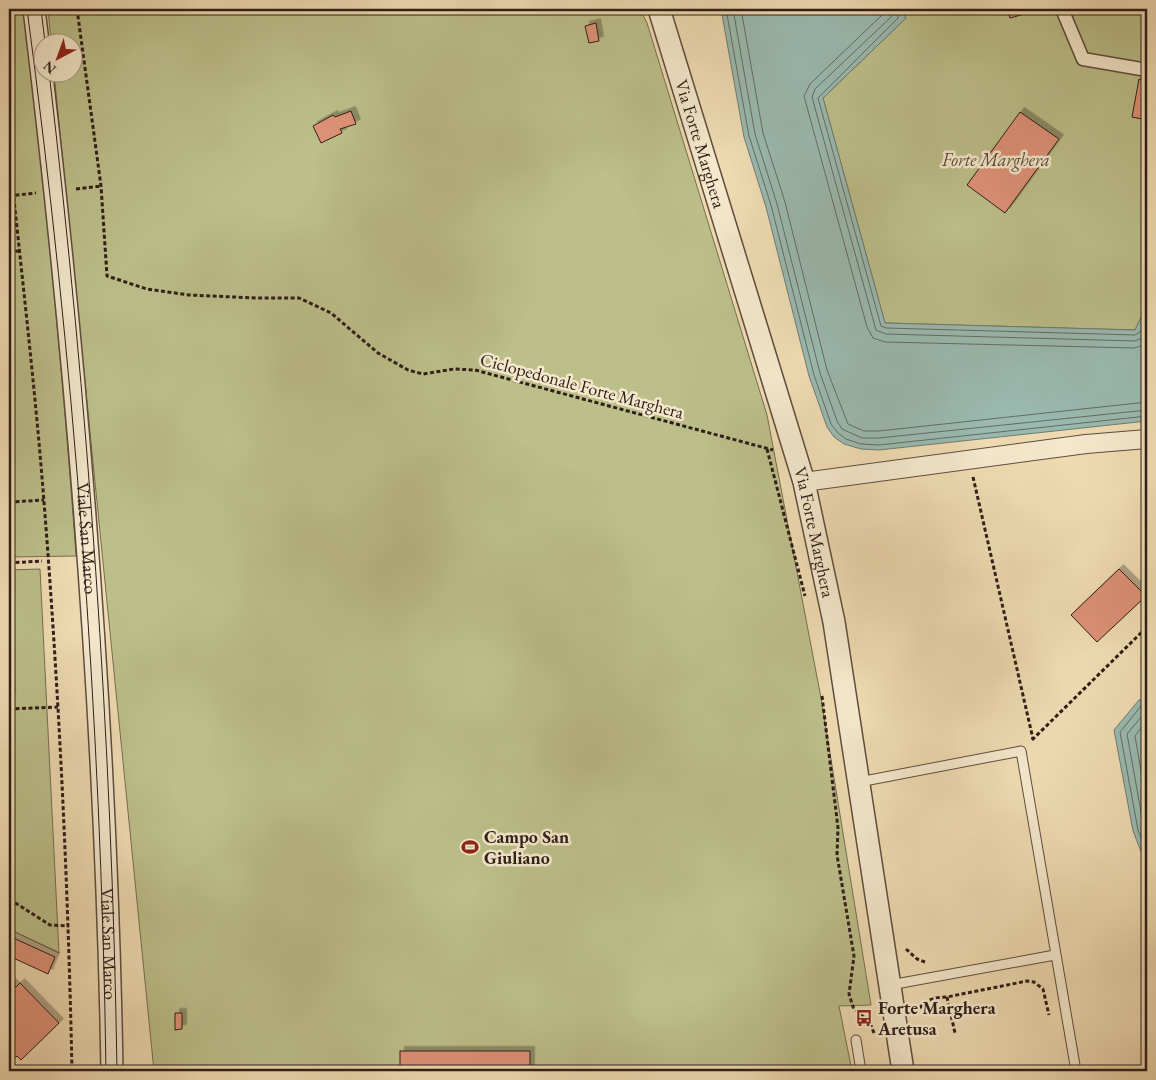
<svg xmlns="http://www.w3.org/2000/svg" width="1156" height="1080" font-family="'EB Garamond',serif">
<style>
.green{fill:#bcbf8a;stroke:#766e51}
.water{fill:#9abab1;stroke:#6f7c74}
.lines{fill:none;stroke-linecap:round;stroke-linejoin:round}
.shore{stroke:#646c64;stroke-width:1}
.building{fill:#de9278;stroke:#2f1e18;filter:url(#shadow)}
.service-casing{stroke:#5f4d3e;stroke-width:11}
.pedestrian-casing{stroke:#5f4d3e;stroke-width:15}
.minor-casing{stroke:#5f4d3e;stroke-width:20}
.tertiary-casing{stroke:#5f4d3e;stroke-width:24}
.path{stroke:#2f1e18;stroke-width:3;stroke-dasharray:4 2.5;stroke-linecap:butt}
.service{stroke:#f5e8cd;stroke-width:9}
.pedestrian{stroke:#f5e8cd;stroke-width:12}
.minor{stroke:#f5e8cd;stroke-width:18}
.tertiary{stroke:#f5e8cd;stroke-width:21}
.tram{stroke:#2f1e18;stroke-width:1}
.labels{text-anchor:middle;stroke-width:5;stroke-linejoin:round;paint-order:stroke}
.street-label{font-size:18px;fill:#2f1e18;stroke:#f5e8cd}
.park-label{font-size:18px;font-style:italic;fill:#594e3a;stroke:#f5e8cd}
.poi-label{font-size:18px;font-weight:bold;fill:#2f1e18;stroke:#f5e8cd;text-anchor:start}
</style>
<defs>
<filter id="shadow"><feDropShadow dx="4.5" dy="-4.5" stdDeviation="0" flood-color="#0004"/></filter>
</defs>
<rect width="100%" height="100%" fill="#efdbb2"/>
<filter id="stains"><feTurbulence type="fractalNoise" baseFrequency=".004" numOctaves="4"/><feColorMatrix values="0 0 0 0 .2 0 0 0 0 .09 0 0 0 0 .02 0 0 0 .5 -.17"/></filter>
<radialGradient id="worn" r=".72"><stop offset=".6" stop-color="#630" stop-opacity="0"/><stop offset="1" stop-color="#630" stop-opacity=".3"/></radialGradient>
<g class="green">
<path d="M 9,9 L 24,9 C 45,191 63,373 76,556 L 11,557 L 9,529 Z"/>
<polygon points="48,9 640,9 647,23 767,415 821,698 871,1005 839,1006 852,1071 154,1071 54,73 72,72 72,42 51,42"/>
<polygon points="901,9 1147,9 1147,305 1135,330 885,323 823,98 906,18"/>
<polygon points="40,569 59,953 9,929 9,698 13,697 9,570"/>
</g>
<g class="water">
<polygon points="721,9 901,9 906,18 823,98 885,323 1135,330 1147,305 1147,421 879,450 861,449 844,444 834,437 827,427 809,376 766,207 744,137"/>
<polygon points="1147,699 1147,867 1133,831 1114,730 1139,700"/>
</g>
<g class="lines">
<g class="shore">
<polyline points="726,9 749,136 771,205 814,375 831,424 838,433 846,439 861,444 879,445 1147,416"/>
<polyline points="733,9 755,134 777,204 820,373 837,421 842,429 862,438 879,438 1147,410"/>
<polyline points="741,9 763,133 785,202 827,370 848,424 864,431 879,431 1147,402"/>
<polyline points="883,9 882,15 810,84 804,96 867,327 873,338 885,342 1134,348 1147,344"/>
<polyline points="890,9 891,17 815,89 812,97 876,330 886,334 1135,341 1142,338 1147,331"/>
<polyline points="897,9 898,18 818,98 881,326 886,328 1135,335 1140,332 1147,316"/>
<polyline points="1147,704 1142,705 1120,732 1138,830 1147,854"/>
<polyline points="1147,710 1127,734 1144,828 1147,837"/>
<polyline points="1147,720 1135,736 1147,806"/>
</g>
</g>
<g class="building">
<polygon points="1007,9 1042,9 1010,18"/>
<polygon points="596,23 599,41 589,43 585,26"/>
<polygon points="1139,79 1147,81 1147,120 1132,117"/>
<polygon points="351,111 356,124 340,129 342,133 321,143 313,126 333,115 335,117"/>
<polygon points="1020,112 1059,139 1005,213 967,185"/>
<polygon points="1119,569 1146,596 1097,642 1071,615"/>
<polygon points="9,667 11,696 9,697"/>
<polygon points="9,936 55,957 48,974 9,956"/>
<polygon points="9,981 16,987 20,983 59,1023 21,1060 17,1056 9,1064 9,1026 13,1022 9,1017"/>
<polygon points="175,1013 182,1013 182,1029 175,1030"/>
<rect x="400" y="1051" width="130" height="20"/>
</g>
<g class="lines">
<g class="service-casing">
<g id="service">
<polyline points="859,782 1021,751 1076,1071"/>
<polyline points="890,985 1055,955"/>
<polyline points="856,1040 861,1071"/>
</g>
</g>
<g class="pedestrian-casing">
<polyline id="pedestrian" points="1062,9 1083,59 1147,70"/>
</g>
<g class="minor-casing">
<polyline id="minor" points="804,482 1086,444 1147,439"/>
</g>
<g class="tertiary-casing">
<g id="tertiary">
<path id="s1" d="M 34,9 C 77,362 106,716 112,1071"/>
<path id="s2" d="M 659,9 L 804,482 L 834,622 L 903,1071"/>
</g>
</g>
<g class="path">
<polyline points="77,9 101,186 107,276 147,289 189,295 256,298 299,298 331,313 378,353 408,370 423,374 454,369 475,370 773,450"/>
<path d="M 9,152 C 21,269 35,386 44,502 C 59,692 68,881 72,1071"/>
<polyline points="76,189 101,186"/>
<polyline points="9,196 36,193"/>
<polyline points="9,252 19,251"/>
<polyline points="767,449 805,596"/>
<polyline points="973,477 1033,739"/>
<polyline points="9,502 44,500"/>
<polyline points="9,563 42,561"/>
<polyline points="822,696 838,828 837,855 854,956 849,994 853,1007 870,1023 874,1033"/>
<polyline points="9,709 58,707"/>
<polyline points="1032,740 1147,627"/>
<polyline points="9,901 14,902 50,925 69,926"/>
<polyline points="906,949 917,959 925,962"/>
<polyline points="947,997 955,1033"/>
<path d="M 917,1014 C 922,1000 934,997 947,997 L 1027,981 L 1034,982 L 1043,989 L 1049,1015"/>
</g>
<use href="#service" class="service"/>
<use href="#pedestrian" class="pedestrian"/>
<use href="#minor" class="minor"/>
<use href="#tertiary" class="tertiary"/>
<g class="tram">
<path d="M 27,9 C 74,361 101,716 106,1071"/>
<polyline points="41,9 45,42"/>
<path d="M 49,72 C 88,404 112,738 117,1071"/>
</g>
</g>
<defs>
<g id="stadium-bare" transform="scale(1.35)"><path d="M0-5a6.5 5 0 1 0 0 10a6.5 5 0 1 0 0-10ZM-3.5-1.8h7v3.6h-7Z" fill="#8f2418" stroke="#f5e8cd" stroke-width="2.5" paint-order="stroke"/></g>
<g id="bus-bare" transform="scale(1.35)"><path d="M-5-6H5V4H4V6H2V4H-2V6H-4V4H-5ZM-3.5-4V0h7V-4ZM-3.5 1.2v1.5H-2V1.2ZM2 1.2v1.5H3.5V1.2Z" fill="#8f2418" stroke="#f5e8cd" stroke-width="2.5" paint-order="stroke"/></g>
</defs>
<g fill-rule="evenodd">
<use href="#stadium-bare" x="470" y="847"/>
<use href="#bus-bare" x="864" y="1018"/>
</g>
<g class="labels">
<g class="street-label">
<text dy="6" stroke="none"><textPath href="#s2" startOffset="141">Via Forte Marghera</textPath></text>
<text transform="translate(582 386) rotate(15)" y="6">Ciclopedonale Forte Marghera</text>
<text dy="6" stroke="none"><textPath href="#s2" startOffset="546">Via Forte Marghera</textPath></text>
<text dy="6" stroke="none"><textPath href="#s1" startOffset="532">Viale San Marco</textPath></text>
<text dy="6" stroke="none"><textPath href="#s1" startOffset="938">Viale San Marco</textPath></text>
</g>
<g class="park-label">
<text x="996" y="166">Forte Marghera</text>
</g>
<g class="poi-label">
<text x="484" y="843">Campo San<tspan x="484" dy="21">Giuliano</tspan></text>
<text x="878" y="1014">Forte Marghera<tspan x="878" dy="21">Aretusa</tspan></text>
</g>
</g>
<rect width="1156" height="1080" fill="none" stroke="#efdbb2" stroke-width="30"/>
<rect x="10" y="10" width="1136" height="1060" fill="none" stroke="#2f1e18" stroke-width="2.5"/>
<rect x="15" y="15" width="1126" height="1050" fill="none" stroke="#2f1e18"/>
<g transform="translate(58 58) rotate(221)"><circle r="24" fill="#f5e8cd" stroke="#a69785"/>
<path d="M0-4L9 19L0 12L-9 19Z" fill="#8f2418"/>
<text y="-8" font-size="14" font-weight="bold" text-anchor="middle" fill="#2f1e18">N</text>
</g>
<rect width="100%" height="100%" filter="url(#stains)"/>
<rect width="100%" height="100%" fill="url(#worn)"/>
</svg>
